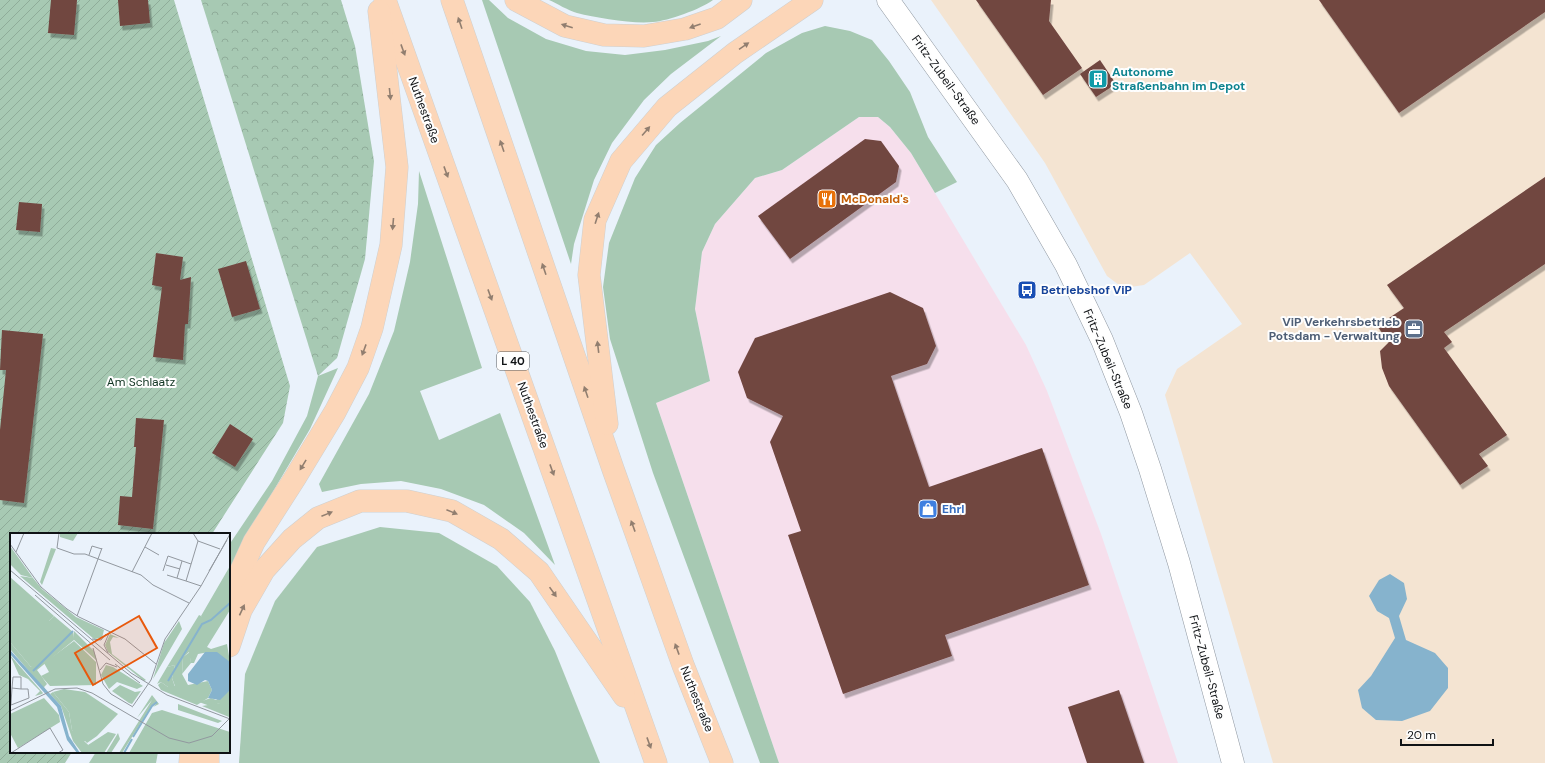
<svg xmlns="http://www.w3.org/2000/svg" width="1545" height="763" font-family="'DM Sans',sans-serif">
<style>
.commercial{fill:#f6dfec}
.industrial{fill:#f4e4d2}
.grass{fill:#a7c9b3}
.forest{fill:url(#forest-crowns)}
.garden{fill:url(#garden-furrows)}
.water{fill:#86b3cd}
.building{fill:#714641;filter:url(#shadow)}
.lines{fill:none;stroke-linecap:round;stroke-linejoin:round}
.tertiary-casing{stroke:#9199a2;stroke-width:23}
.trunk-casing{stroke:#cfd0d0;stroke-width:23}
.tertiary{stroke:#fff;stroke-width:22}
.trunk{stroke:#fcd6b8;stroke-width:22}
.oneway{fill:#917e6f}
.labels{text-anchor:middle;stroke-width:4;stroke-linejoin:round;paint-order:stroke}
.shield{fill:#fefefe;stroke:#57595b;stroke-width:1}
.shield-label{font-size:11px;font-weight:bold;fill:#0f1215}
.culture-label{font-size:12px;font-weight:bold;fill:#0d838f;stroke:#fefefe;text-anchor:start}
.street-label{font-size:12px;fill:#0f1215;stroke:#fefefe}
.food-label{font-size:12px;font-weight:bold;fill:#c56008;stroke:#fefefe;text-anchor:start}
.transit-label{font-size:12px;font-weight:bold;fill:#164399;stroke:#fefefe;text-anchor:start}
.service-label{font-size:12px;font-weight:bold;fill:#4e5e75;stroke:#fefefe;text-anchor:end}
.park-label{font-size:12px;fill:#0f3320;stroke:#fefefe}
.shop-label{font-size:12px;font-weight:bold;fill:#366cbe;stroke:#fefefe;text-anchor:start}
.inset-river{fill:none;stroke:#86b3cd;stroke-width:2}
.inset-road{fill:none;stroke:#92989f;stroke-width:1}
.view{fill:#e8590c;fill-opacity:0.15;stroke:#e8590c;stroke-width:2}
.inset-edge{fill:none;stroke:#0f1215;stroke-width:2}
</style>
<defs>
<pattern id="forest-crowns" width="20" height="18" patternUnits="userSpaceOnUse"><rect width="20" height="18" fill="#a7c9b3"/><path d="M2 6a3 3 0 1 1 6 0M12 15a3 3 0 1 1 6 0" fill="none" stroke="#8fac99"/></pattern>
<pattern id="garden-furrows" width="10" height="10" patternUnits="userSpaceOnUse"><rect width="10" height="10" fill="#a7c9b3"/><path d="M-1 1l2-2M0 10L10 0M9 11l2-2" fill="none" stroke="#8fac99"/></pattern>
<filter id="shadow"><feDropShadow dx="2.5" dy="4.5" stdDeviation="0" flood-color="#0004"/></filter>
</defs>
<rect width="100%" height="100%" fill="#eaf2fb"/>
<polygon class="commercial" points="859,117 878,117 890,127 911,153 1026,345 1047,391 1101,534 1178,763 779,763 656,403 710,381 695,309 702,252 715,224 755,178 782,170"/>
<polygon class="industrial" points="931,0 1545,0 1545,763 1273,763 1165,395 1177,369 1242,324 1190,253 1144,285 1123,288 1107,276 1045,163"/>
<g class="grass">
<polygon points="482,0 489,0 508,18 546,39 586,51 625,55 665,50 708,41 721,36 671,74 644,100 612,143 594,180 574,244 571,264"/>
<path d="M 549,0 L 713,0 C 701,9 668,21 653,22 C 632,24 597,18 577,13 C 567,10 558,4 549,0 Z"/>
<polygon points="825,26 850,31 872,40 889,61 910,92 928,137 957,182 935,193 911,153 890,127 878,117 859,117 782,170 755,178 715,224 702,252 695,309 710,381 656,403 779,763 760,763 653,473 610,339 603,287 609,243 635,178 656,145 680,123 766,53 802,33"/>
<polygon points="419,171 482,368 420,391 439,440 500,413 555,565 524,533 484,505 441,489 401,481 361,484 322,492 319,484 369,394 394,331 410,262 418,204"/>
<polygon points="338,368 310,429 245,539 229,570 229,545 272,481 307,416 318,376"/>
<polygon points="380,527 439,533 497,566 530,602 555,651 600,763 239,763 245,674 275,601 317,547"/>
<polygon points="96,752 158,752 156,763 89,763"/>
</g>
<polygon class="forest" points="201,0 341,0 355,46 374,161 365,259 337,358 318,376"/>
<polygon class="garden" points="0,0 174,0 290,386 283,423 212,534 11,534 11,752 72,752 65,763 0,763"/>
<polygon class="water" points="1390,574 1404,583 1407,599 1399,616 1406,640 1435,653 1448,668 1448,688 1430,711 1402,721 1376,720 1362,708 1358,690 1371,676 1395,638 1389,618 1377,611 1369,596 1379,580"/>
<g class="building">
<polygon points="51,0 77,0 74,35 48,33"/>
<polygon points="118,0 148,0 150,23 120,26"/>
<polygon points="976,0 1051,0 1049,21 1082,68 1043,95"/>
<polygon points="1319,0 1545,0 1545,12 1399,113"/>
<polygon points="1100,60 1116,84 1096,97 1080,74"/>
<polygon points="865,139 881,141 899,166 896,182 790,259 758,216"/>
<polygon points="1545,177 1545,264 1444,332 1452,342 1444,348 1507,435 1479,454 1488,466 1460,485 1389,386 1382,368 1380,351 1389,342 1377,326 1404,308 1387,285"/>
<polygon points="19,202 42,204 40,232 16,230"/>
<polygon points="156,253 183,257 180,280 191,277 188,324 185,324 183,360 153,357 162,287 152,285"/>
<polygon points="246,261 260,309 232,317 218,269"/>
<polygon points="890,292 923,308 936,346 927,364 891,376 929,487 1042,448 1089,585 945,635 952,656 843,694 788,535 801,531 770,442 783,416 747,398 738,372 755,338"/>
<polygon points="2,330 43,334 24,503 0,500 0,430 6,370 0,370"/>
<polygon points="136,418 164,420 153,529 118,525 120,496 132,497 136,447 134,447"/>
<polygon points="230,424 253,439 235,467 212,453"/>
<polygon points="1119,690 1144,763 1087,763 1068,707"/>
</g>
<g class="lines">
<g class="tertiary-casing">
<polyline id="tertiary" points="888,0 1017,180 1066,265 1102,340 1131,413 1150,469 1179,563 1233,763"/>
</g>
<g class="trunk-casing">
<g id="trunk">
<polyline points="385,0 656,763"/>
<polyline points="452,0 613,469 683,665 722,763"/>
<polyline points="516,0 565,26 604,35 644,36 685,29 717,18 741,0"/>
<polyline points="607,424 589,275 595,220 621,161 667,107 735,53 812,0"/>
<polyline points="229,597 254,542 295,478 335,412 358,368 372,328 391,245 397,167 379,11"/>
<polyline points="229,646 241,610 264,570 292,539 318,518 360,501 407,501 452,511 501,539 539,572 624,696"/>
<polyline points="190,763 191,752"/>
<polyline points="208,763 208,752"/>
</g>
</g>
<use href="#tertiary" class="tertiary"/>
<use href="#trunk" class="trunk"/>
</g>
<defs><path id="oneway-solid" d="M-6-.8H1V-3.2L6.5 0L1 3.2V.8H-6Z"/></defs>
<g class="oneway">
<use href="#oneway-solid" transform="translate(460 23) rotate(-109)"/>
<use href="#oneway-solid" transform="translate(567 26) rotate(-163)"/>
<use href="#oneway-solid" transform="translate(695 26) rotate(160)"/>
<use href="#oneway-solid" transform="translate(744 46) rotate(-34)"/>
<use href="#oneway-solid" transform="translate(403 50) rotate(70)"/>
<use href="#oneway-solid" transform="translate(390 94) rotate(84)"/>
<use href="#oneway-solid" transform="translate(646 131) rotate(-49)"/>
<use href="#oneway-solid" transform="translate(502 146) rotate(-109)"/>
<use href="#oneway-solid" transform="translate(446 172) rotate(70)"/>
<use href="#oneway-solid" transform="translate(597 218) rotate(-72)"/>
<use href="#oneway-solid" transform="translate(393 224) rotate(95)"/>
<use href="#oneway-solid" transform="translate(544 269) rotate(-109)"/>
<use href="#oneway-solid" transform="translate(490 295) rotate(70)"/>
<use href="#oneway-solid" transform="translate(598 347) rotate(-97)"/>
<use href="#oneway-solid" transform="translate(364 350) rotate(110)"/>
<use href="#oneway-solid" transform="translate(586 392) rotate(-109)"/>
<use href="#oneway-solid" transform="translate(303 465) rotate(121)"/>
<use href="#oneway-solid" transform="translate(552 470) rotate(70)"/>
<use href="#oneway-solid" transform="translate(452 512) rotate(22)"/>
<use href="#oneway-solid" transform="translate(327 514) rotate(-22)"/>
<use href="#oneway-solid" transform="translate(633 526) rotate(-110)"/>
<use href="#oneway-solid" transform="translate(553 592) rotate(55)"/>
<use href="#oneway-solid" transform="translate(242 610) rotate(-65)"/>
<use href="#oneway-solid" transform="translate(677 649) rotate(-110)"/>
<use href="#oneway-solid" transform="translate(649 743) rotate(70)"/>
</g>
<defs>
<g id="building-square" transform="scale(1)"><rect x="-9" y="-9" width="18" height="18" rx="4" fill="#0f9aa8" stroke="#fefefe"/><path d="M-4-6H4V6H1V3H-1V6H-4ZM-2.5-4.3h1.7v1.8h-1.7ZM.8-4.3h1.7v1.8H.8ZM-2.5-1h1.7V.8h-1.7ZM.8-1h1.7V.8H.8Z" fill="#fff"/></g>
<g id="restaurant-square" transform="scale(1)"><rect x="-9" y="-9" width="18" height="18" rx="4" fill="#e8710a" stroke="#fefefe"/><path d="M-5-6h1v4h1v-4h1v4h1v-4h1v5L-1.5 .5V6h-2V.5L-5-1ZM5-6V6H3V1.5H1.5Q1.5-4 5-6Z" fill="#fff"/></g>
<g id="bus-square" transform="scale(1)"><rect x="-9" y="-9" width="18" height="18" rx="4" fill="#1a4fb4" stroke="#fefefe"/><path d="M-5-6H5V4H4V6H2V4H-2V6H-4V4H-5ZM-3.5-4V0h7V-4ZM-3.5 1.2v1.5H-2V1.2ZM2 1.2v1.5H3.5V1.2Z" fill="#fff"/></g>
<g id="office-square" transform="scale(1)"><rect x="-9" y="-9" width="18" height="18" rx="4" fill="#5c6f8a" stroke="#fefefe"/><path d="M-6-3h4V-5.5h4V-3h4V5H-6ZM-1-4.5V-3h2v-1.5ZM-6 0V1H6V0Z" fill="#fff"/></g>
<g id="shop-square" transform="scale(1)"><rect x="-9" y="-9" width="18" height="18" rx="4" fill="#3f7fe0" stroke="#fefefe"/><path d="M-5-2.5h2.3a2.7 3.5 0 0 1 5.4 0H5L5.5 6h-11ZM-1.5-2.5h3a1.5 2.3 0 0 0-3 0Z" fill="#fff"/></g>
</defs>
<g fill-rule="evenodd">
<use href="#building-square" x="1098" y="79"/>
<use href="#restaurant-square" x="827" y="199"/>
<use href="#bus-square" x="1027" y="290"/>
<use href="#office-square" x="1414" y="329"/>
<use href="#shop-square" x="928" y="509"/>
</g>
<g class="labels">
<rect class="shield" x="497" y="352" width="32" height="18" rx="3"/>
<g class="shield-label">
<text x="513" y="365">L 40</text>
</g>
<g class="culture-label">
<text x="1112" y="76">Autonome<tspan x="1112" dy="14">Straßenbahn im Depot</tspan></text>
</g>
<g class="street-label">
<text transform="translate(946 80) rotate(54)" y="4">Fritz-Zubeil-Straße</text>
<text transform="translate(424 110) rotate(70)" y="4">Nuthestraße</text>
<text transform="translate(1108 359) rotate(67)" y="4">Fritz-Zubeil-Straße</text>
<text transform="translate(533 415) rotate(70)" y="4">Nuthestraße</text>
<text transform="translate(1207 667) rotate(75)" y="4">Fritz-Zubeil-Straße</text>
<text transform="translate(697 699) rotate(68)" y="4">Nuthestraße</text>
</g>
<g class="food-label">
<text x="841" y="203">McDonald's</text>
</g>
<g class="transit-label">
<text x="1041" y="294">Betriebshof ViP</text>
</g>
<g class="service-label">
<text x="1400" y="326">ViP Verkehrsbetrieb<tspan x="1400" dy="14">Potsdam - Verwaltung</tspan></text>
</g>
<g class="park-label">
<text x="141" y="386">Am Schlaatz</text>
</g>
<g class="shop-label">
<text x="942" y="513">Ehrl</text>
</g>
</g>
<g transform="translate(10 533)">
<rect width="220" height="220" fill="#eaf2fb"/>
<path d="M 41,15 L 46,16 L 32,52 L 30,49 ZM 10,43 L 23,45 L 32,56 L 66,84 L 94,97 L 92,105 L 84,106 ZM 44,83 L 63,99 L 64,107 L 27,137 L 37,151 L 34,154 L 36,158 L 0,116 L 0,109 L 21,134 L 39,88 ZM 100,101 L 109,105 L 103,104 L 100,109 L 102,121 L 136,147 L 134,148 L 98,119 L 95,112 ZM 180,119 L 181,130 L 172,141 L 173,124 ZM 0,122 L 33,160 L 32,161 L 25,163 L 30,158 L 18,146 L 9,142 ZM 96,132 L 103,134 L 133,153 L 127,156 L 107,149 L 99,156 L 91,142 ZM 165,132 L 162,145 L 165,154 L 158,154 L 151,149 L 147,151 L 157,134 ZM 110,152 L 125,159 L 131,158 L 122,171 L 119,170 L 102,158 ZM 220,157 L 220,173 L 210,170 L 200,173 L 189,169 L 201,165 L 206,167 ZM 142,162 L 149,171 L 143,174 L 146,171 L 142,172 L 112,220 L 109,220 L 142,167 L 127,185 ZM 98,199 L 106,201 L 94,220 L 87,220 L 79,215 L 78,212 ZM 108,200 L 110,206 L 101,220 L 96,220 Z" fill="#a7c9b3"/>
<path d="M 220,70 L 220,77 L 197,114 L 201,116 L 217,111 L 220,129 L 199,119 L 188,121 L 184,130 L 181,130 L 179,119 L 173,124 L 172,141 L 178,152 L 198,148 L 202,157 L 198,165 L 187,172 L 151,157 L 148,152 L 151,149 L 158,154 L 165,153 L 162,145 L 165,132 L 157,134 L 189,82 L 193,84 ZM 169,88 L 172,96 L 143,146 L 154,110 ZM 64,98 L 84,118 L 87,128 L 63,106 ZM 43,159 L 59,179 L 62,197 L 87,220 L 72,220 L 63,208 L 51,173 L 40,161 ZM 217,165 L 217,171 L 220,173 L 219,184 L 192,173 L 210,170 ZM 168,171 L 212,188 L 208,190 L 168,177 ZM 152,177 L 220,199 L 220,220 L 119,220 L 142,180 Z" fill="#a7c9b3"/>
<path d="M 0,44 L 44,83 L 39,88 L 50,107 L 21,134 L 0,109 Z" fill="#a7c9b3"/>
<path d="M 50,0 L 68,0 L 63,8 L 50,4 ZM 0,13 L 23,45 L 11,42 L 0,31 ZM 220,33 L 220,70 L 198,90 L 191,83 ZM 64,108 L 86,129 L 86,152 L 40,153 L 31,143 L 39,139 L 34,130 ZM 54,156 L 75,159 L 108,181 L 87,203 L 77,210 L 75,208 L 70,210 L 62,197 L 59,179 L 43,159 ZM 34,165 L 49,182 L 50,189 L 8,215 L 0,200 L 0,181 Z" fill="#a7c9b3"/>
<path d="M 0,117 L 51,173 L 59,203 L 70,220 L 67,220 L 57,207 L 47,174 L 0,121 ZM 195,119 L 207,119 L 220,129 L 220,157 L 210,167 L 198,165 L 202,157 L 198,148 L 195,147 L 187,152 L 178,148 L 178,141 Z" fill="#86b3cd"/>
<path class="inset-river" d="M 23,138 L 63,98M 158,148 L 192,91 L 201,87 L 220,70M 123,204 L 142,173 L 147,169M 114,220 L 122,206"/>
<path class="inset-road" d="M 49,0 L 47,15 L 64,21 L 75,21 L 131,42 L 143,52 L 179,70M 183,0 L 188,8 L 210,16M 0,11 L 31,54 L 57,76 L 69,84 L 115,106 L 146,131M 135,14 L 149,22M 6,19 L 14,0M 79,22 L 82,13 L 92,16M 156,32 L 170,36M 0,37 L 121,140 L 157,162 L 220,186M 153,38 L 158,23 L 181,31M 199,38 L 217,7M 122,39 L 142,0M 157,42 L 176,48 L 188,8M 167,45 L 172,28M 176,48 L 191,53M 25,62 L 100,127M 67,83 L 92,15M 82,106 L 91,107 L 96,101M 83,115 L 93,151 L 101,161 L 123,174M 98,120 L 94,112 L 100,98M 105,131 L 130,150M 90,137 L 96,130 L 107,134M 1,172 L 1,170 L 2,155 L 3,144 L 11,144 L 11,156 L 2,155M 1,172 L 19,165 L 18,156 L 11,156M 123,173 L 141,147 L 155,106 L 191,53 L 220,1M 0,178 L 45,156 L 67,155 L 82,160 L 159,205 L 179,210 L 202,203 L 220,185M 1,220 L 40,195 L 53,217 L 48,220"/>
<path class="view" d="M 129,83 L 147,115 L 83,152 L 65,120 Z"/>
<rect width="220" height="220" class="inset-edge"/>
</g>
<path d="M1401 739v6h92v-6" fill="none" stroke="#0f1215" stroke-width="2"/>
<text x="1407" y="739" font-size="12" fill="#0f1215" stroke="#fefefe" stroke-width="3" paint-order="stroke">20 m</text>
</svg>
